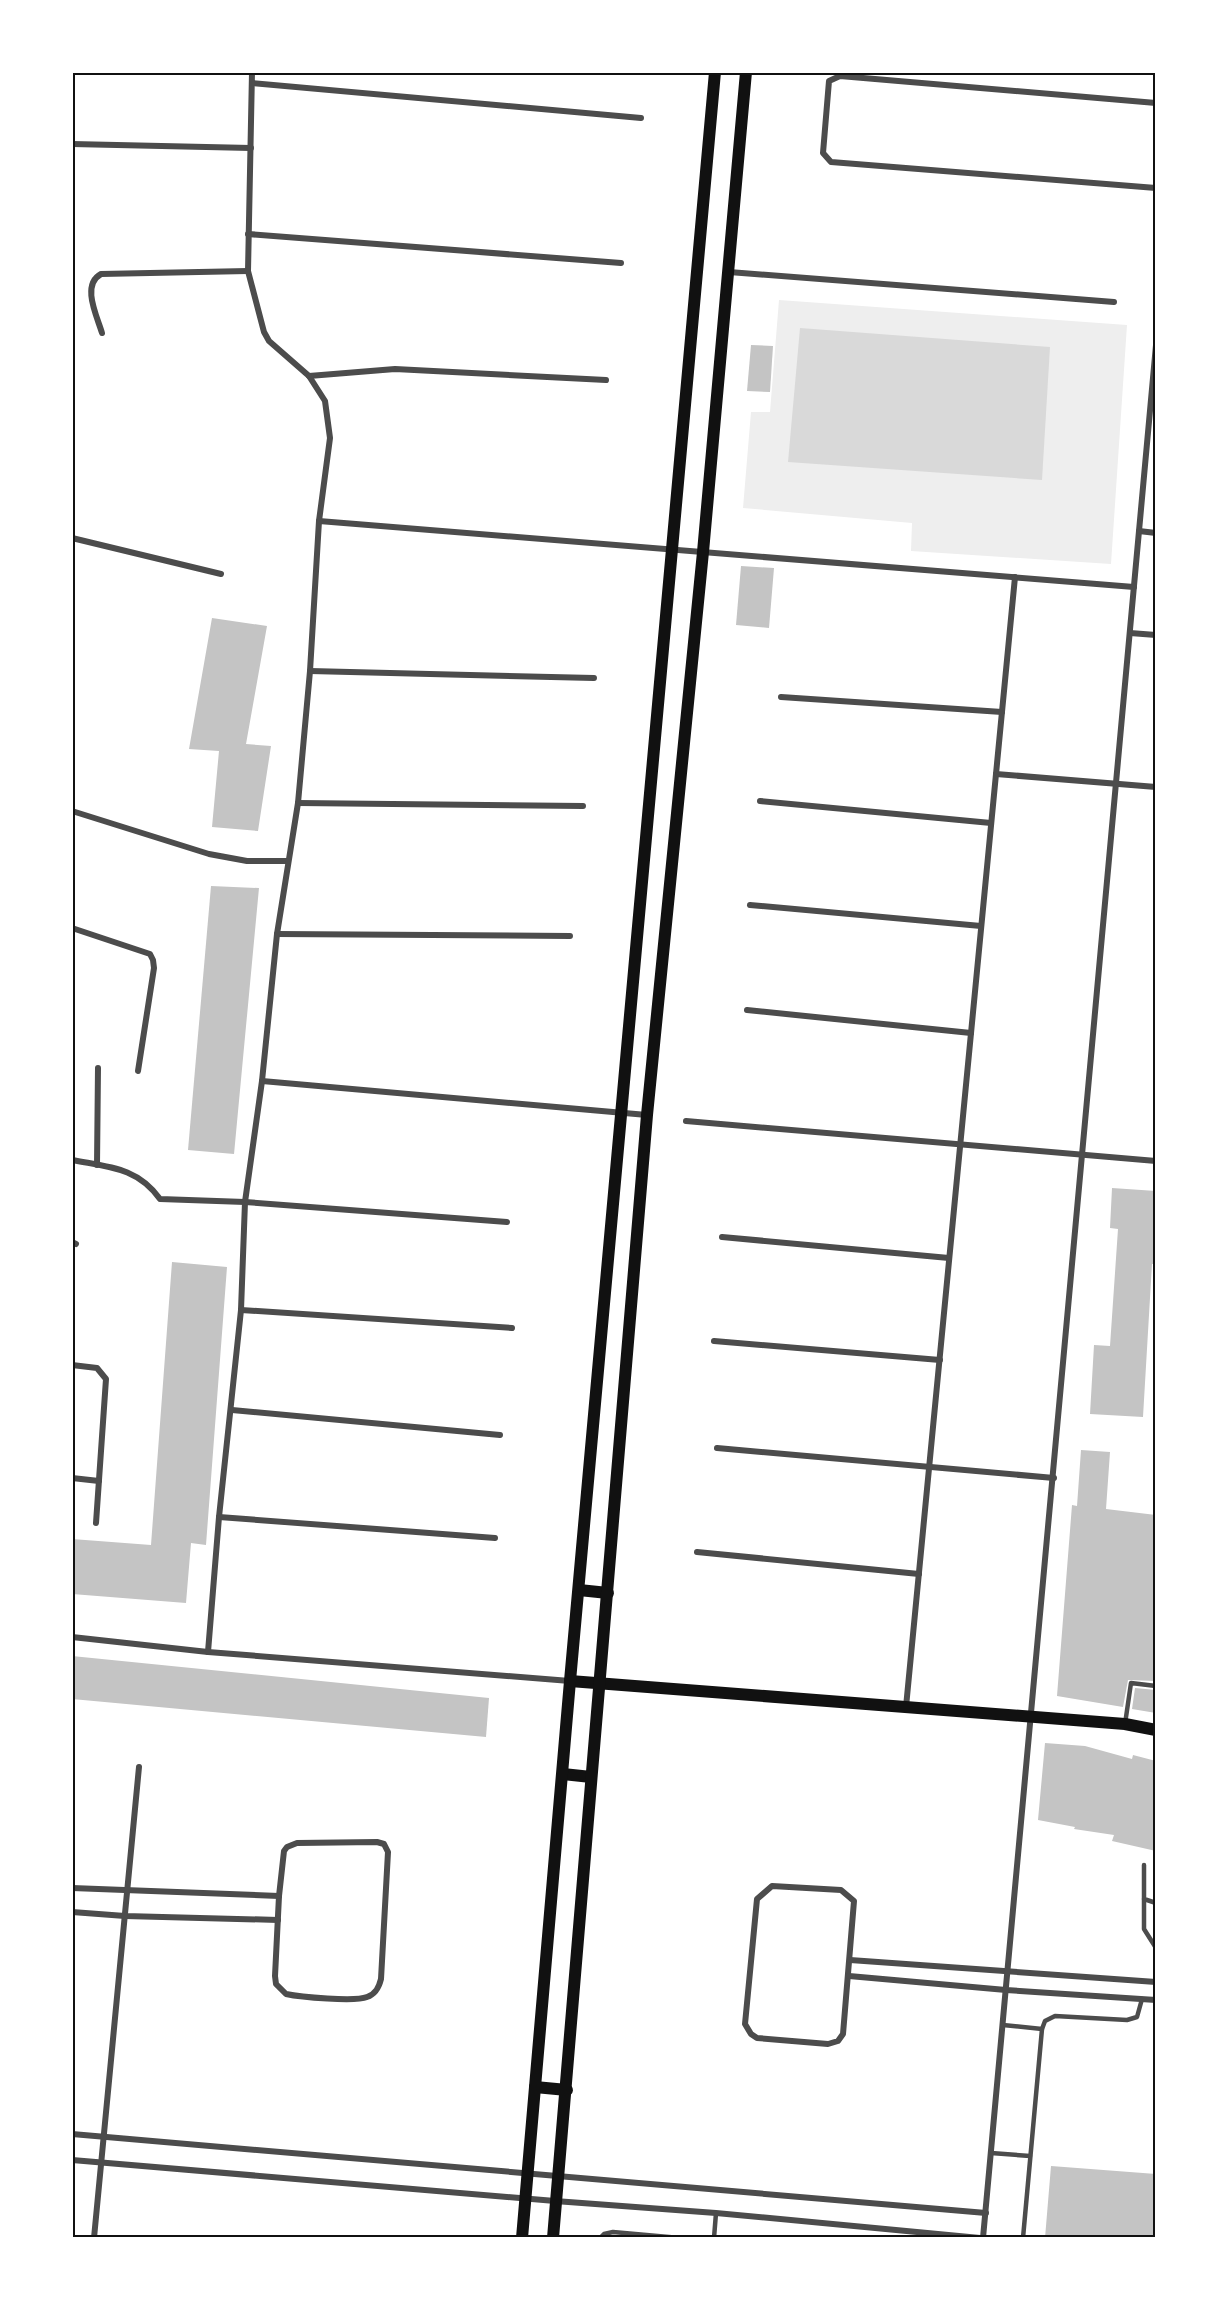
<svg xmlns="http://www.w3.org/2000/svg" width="1228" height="2310" font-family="Montserrat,sans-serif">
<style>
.green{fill:#eee}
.water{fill:#d9d9d9}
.building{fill:#c4c4c4}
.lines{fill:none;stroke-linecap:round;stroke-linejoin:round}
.service{stroke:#4c4c4c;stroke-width:4.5}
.minor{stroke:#4c4c4c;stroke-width:6}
.secondary{stroke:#111;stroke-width:12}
.neatline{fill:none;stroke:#111;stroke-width:2}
</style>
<rect width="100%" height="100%" fill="#fff"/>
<polygon class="green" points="779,300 1127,325 1111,564 911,551 912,523 743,508 751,412 770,412"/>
<polygon class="water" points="800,328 1050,347 1042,480 788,462"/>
<g class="building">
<polygon points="751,345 773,346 770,392 747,391"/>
<polygon points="741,566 774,568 769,628 736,625"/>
<polygon points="212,618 267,626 246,744 271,746 258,831 212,827 219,751 189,749"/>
<polygon points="211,886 259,888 234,1154 188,1150"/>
<polygon points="1112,1188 1156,1191 1156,1264 1152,1264 1143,1417 1090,1414 1094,1345 1110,1346 1118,1229 1110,1228"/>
<polygon points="172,1262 227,1267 206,1545 191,1543 186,1603 72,1594 72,1539 151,1545"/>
<polygon points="1081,1450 1110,1452 1106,1509 1156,1515 1156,1681 1128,1680 1123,1707 1057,1696 1072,1505 1077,1506"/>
<polygon points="72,1656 489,1698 486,1737 72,1699"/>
<polygon points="1135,1688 1156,1690 1156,1713 1132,1709"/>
<polygon points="1045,1743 1085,1746 1132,1759 1133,1755 1156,1761 1156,1851 1112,1841 1114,1835 1074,1829 1075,1827 1038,1820"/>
<polygon points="1051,2166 1156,2174 1156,2238 1045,2238"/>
</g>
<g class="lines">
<g class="service">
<polyline points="1125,1724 1131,1683 1156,1686"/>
<polyline points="1144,1865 1144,1899 1156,1903"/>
<polyline points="1144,1899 1144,1929 1156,1948"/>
<polyline points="1003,2025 1042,2029"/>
<polyline points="991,2153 1030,2156"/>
<polyline points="600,2238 604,2234 613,2232 680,2238"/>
<polyline points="714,2238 716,2213"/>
<polyline points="1023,2238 1042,2029 1045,2021 1055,2016 1127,2020 1137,2017 1142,1999"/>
</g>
<g class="minor">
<polyline points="252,83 641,118"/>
<polyline points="1156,103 840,76 829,81 823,153 831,162 1156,188"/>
<polyline points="72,144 251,148"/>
<polyline points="248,234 621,263"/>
<polyline points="729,272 1114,302"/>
<path d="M 102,333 C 97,316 81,285 101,274 L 248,271"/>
<polyline points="309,376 395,369 606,380"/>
<polyline points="319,521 1134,587"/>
<polyline points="1139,531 1156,533"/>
<polyline points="72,538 221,574"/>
<polyline points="1130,633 1156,635"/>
<polyline points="310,671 594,678"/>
<polyline points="781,697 1002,712"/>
<polyline points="996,774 1156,787"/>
<polyline points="760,801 991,823"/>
<polyline points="298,803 583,806"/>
<polyline points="72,811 209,854 247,861 288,861"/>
<polyline points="750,905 981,926"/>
<polyline points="72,928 150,954 153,960 154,968 138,1071"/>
<polyline points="277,934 570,936"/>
<polyline points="747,1010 971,1033"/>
<polyline points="262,1081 647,1115"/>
<polyline points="686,1121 1156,1161"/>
<path d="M 72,1160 C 108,1167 137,1167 160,1199 L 245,1202 L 507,1222"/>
<polyline points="97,1165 98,1068"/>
<polyline points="722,1237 949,1258"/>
<polyline points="72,1242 76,1244"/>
<polyline points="241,1310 512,1328"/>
<polyline points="714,1341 940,1360"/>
<polyline points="72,1365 97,1368 106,1379 96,1523"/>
<polyline points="232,1410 500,1435"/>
<polyline points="717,1448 1054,1478"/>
<polyline points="72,1478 99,1481"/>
<polyline points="219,1517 495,1538"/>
<polyline points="697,1552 919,1574"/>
<polyline points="72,1637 208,1652 570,1681"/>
<polyline points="208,1652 219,1517 241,1310 245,1202 262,1081 277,934 298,803 310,671 319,521 330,438 325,401 309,376 269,341 264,332 248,271 252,72"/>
<polyline points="906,1707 1015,577"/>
<path d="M 377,1842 L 384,1844 L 388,1852 L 381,1979 C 379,1987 376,1994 367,1997 C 355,2002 300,1997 286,1994 L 276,1984 L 275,1976 L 279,1896 L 284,1851 L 287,1847 L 297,1843 Z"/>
<polygon points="772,1886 841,1890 854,1901 843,2034 838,2041 828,2044 757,2038 751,2034 745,2024 757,1899"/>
<polyline points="72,1888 279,1896"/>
<polyline points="72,1912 125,1916 278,1920"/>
<polyline points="850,1960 1156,1982"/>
<polyline points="849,1976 1006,1990 1156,2000"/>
<polyline points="72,2134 986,2213"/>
<polyline points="72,2160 555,2201 716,2213 980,2238"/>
<polyline points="94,2238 139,1767"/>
<polyline points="983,2238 1156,345"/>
</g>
<g class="secondary">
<polyline points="579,1590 608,1593"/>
<polyline points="570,1681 1125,1724 1156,1730"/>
<polyline points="563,1774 591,1777"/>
<polyline points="535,2087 567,2090"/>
<polyline points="522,2238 570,1681 715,72"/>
<polyline points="553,2238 647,1115 703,552 746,72"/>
</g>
</g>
<rect width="1228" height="2310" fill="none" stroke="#ffffff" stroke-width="147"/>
<rect x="74" y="74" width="1080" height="2162" class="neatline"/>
</svg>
